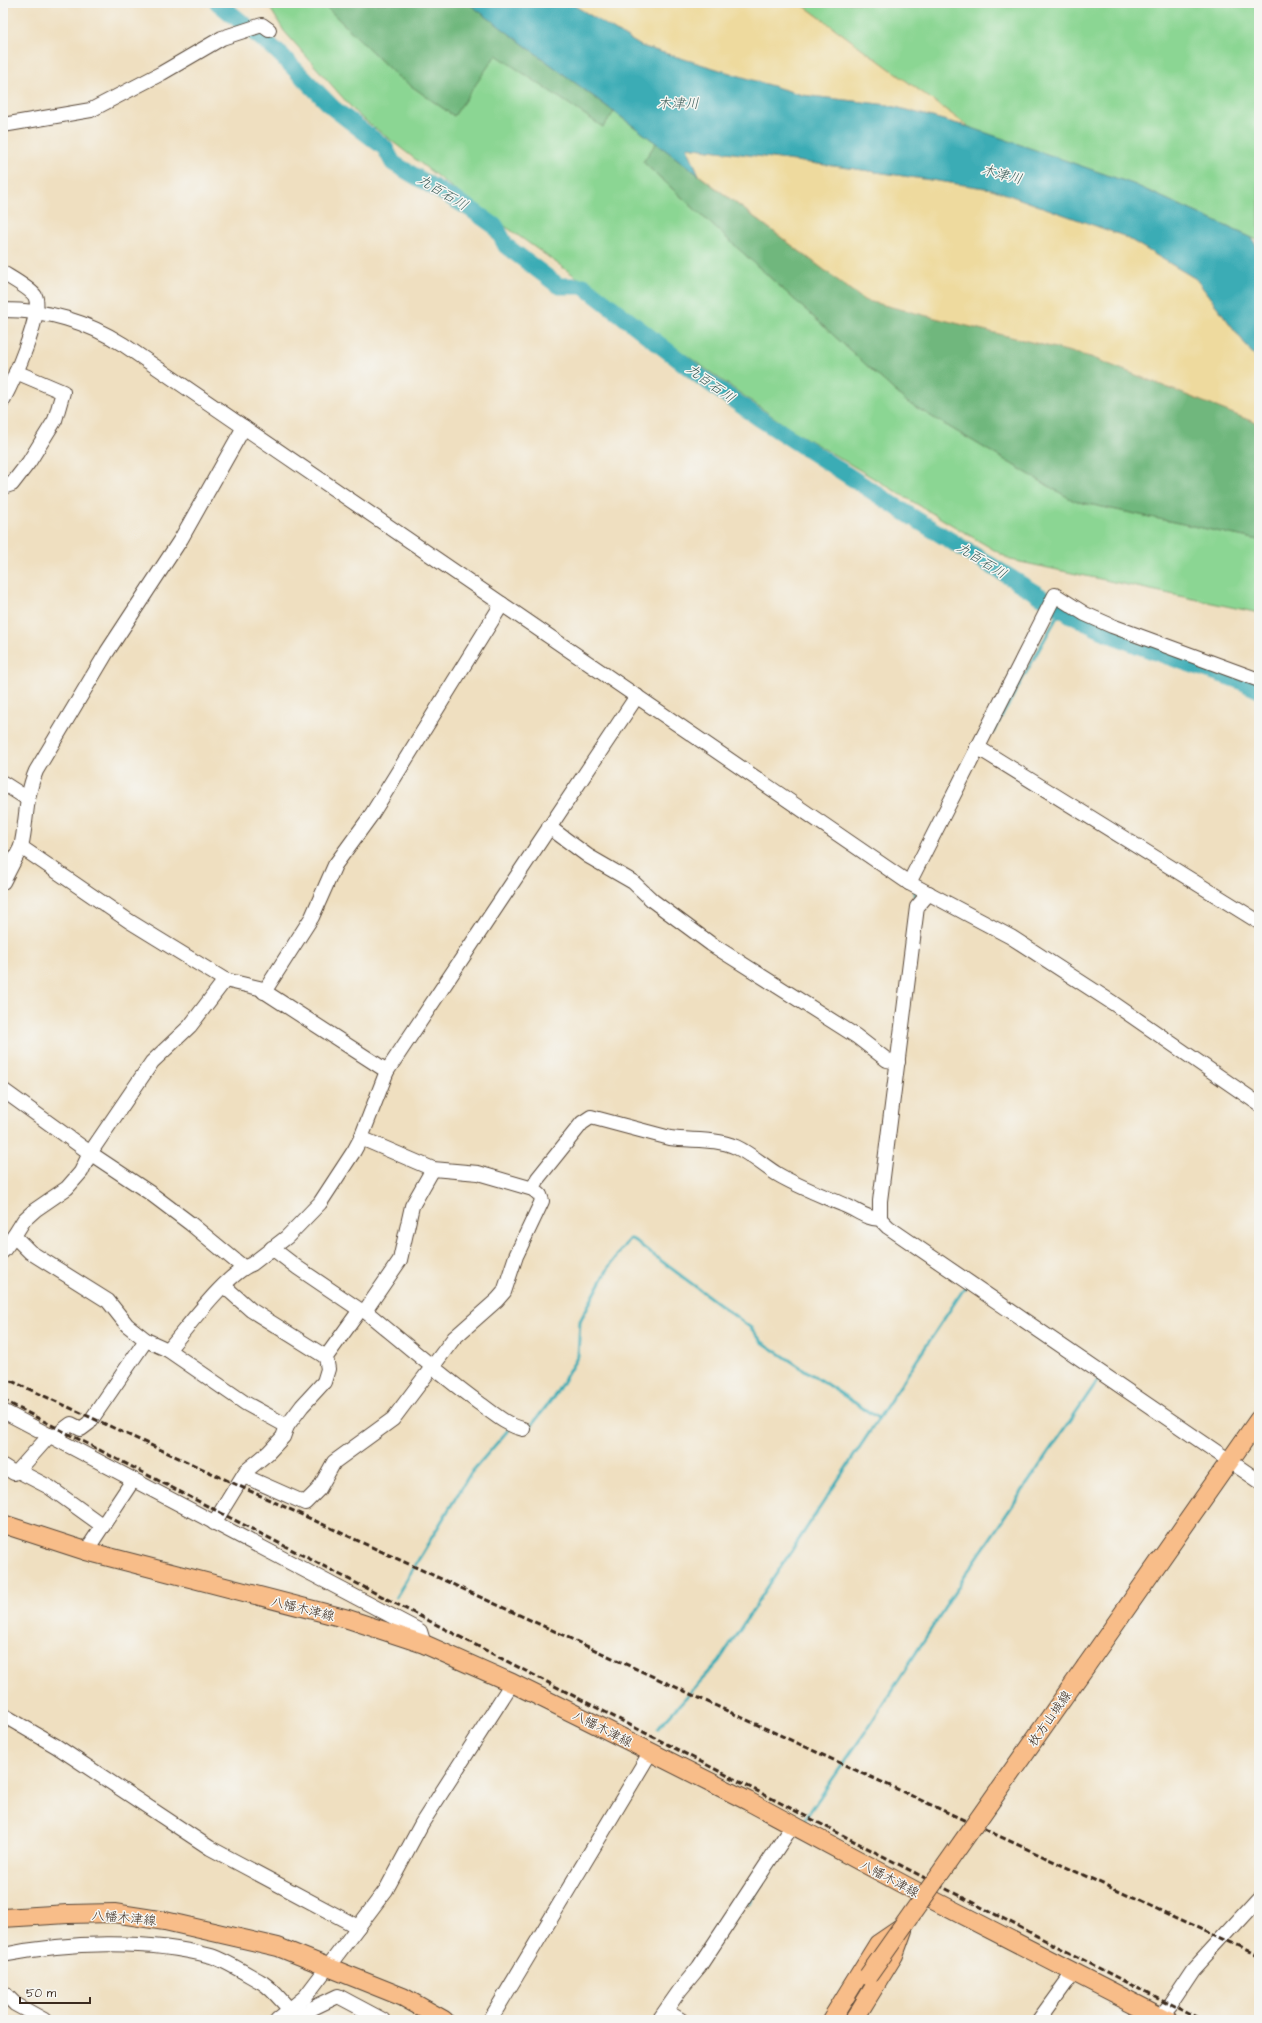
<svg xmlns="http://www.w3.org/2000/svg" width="1262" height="2023" font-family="'Architects Daughter','Klee One',sans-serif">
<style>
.green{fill:#8bd693;stroke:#638058}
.forest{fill:#70b77d;stroke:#56704e}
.sand{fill:#eeda9e;stroke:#94825e}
.water{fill:#3bacb5;stroke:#3b6b6a}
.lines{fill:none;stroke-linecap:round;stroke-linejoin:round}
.stream{stroke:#3bacb5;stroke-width:3}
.river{stroke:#3bacb5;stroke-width:17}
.minor-casing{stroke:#564536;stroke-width:16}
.major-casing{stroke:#564536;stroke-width:20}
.minor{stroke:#fff;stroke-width:14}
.major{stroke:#f8bd89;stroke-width:18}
.rail{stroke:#3b2a1e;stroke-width:3;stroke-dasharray:6 3;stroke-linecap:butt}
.major-bridge-casing{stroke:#564536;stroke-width:20;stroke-linecap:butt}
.major-bridge{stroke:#f8bd89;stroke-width:18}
.labels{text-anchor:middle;stroke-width:3;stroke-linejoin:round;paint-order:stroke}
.street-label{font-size:13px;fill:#3b2a1e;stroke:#f6f6f2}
.water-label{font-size:14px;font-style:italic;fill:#3b5e5a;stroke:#f6f6f2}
</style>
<rect width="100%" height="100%" fill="#f6f6f2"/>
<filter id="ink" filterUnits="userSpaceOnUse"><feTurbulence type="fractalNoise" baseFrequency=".025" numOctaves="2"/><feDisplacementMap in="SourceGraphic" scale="8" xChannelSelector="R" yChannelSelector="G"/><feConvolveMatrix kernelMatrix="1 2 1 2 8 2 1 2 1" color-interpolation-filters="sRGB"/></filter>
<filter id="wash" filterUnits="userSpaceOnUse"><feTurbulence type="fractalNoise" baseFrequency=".012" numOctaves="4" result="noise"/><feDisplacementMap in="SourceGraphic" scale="16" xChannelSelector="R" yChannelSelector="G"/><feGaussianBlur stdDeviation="0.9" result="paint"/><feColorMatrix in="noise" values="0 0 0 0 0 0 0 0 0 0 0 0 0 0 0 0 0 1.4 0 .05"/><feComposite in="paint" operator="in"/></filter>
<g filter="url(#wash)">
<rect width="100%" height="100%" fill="#efdfc0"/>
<g class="green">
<polygon points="267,3 322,3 397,76 454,116 496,54 603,127 614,112 656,143 643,162 907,402 1074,501 1259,540 1259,613 1011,560 789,428 468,200 358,115 284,31"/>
<polygon points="800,3 1259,3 1259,241 1133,184 969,127"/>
</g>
<g class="forest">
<polygon points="322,3 468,3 614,112 603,127 496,55 454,116 397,76"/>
<polygon points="656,143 864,300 1091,357 1259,424 1259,540 1074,501 907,402 643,162"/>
</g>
<g class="sand">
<polygon points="570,3 800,3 969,127 888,105 802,95 641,46"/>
<polygon points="687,147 849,168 992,189 1124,236 1196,279 1258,361 1259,424 1091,357 864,300 699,175"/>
</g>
<polygon class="water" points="468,3 570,3 641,46 802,95 888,105 969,127 1133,184 1252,238 1259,251 1259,365 1258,361 1196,279 1124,236 992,189 849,168 687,147 699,175"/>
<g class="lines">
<g class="stream">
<polyline points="993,732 1062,608"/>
<polyline points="914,903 915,891"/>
<polyline points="528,1430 555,1395 578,1356 580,1321 609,1267 629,1239 632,1239 751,1328 762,1342 878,1418"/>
<polyline points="396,1597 470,1474 510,1428"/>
<polyline points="657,1729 719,1661 965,1287"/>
<polyline points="802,1823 866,1731 972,1565 1100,1377"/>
<polyline points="749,1903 786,1848"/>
</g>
<path class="river" d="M 218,3 L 278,52 L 333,108 L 385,148 L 393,163 L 472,210 L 496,227 L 506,246 L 559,286 L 584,286 L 701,377 L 759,418 L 909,515 L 1071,615 C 1124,644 1183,661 1240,681 L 1259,690"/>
</g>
</g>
<g filter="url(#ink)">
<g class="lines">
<g class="minor-casing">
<g id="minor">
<polyline points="3,125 91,110 162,73 222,38 262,25 269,30"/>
<path d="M 3,273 C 11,278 31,289 35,296 C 44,313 12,383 3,400"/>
<path d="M 3,310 C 48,310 86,321 124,345 L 909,883 L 1011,937 L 1113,1003 L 1259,1104"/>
<polyline points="3,487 12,484 29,462 55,420 63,392 16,372"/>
<polyline points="977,747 1259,922"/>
<polyline points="3,783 28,799"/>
<polyline points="549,827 588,856 633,882 653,901 711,944 856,1036 887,1060 898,1062"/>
<path d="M 21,847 C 27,822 25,796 36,771 L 107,652 L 181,539 L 244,427"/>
<path d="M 3,882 L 21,847 L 129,921 L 225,980 L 259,988 L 387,1071 L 361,1138 L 433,1169 L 478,1173 L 533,1189 L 538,1178 L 582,1123 L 591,1117 L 670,1138 C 692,1141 716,1138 736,1147 C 751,1154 764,1166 777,1174 C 799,1187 821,1195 844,1205 C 857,1210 866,1219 880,1219 L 888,1227 L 1259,1481"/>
<polyline points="909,883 1055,595 1085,614 1112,626 1259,680"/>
<polyline points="264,992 312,917 335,865 370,817 502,604"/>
<polyline points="387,1071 637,696"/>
<polyline points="3,1090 93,1155 150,1193 191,1224 243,1267"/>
<polyline points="880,1219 880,1201 917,907 929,893"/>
<path d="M 272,1248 L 298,1268 L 360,1310 L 365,1311 C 403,1342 439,1374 479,1403 C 493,1413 506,1425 523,1429"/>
<polyline points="3,1251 14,1236"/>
<polyline points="224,1286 251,1310 326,1357"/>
<polyline points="365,1311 400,1260 412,1206 433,1169"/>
<polyline points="146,1340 127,1325 108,1301 30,1252 14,1236 24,1220 35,1210 67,1188 81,1172 90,1153 152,1062 190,1026 225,980"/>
<polyline points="168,1350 245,1403 287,1426 302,1406 324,1382 328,1369 326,1357 360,1310"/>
<polyline points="3,1411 420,1631 424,1644"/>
<path d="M 54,1437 L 71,1424 L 81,1429 L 89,1423 L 146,1340 L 168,1350 C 187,1328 227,1273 252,1264 L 287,1237 L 320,1203 L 354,1151 L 361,1138"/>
<polyline points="3,1466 14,1473 18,1471 50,1435"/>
<polyline points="18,1471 49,1487 103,1526"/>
<polyline points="244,1476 305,1503 319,1489 334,1462 393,1419 454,1338 497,1300 504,1292 516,1256 542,1201 540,1195 533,1189"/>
<polyline points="214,1523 246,1471 268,1453 283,1437 287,1426"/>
<polyline points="86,1551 133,1480"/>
<polyline points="3,1715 56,1746 210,1848 358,1927"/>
<path d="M 3,1955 C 67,1942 148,1939 211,1956 C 225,1960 250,1976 263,1983 C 278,1993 285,2008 300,2018 L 313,2008 L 338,1996 L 383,2020"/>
<polyline points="3,1992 15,2004 44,2020"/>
<polyline points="666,2011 681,2020"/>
<polyline points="277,2020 305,1997 386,1890 422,1823 512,1683"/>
<polyline points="490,2020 650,1753"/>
<polyline points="659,2020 680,1990 699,1967 792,1826"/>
<polyline points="1039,2020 1073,1973"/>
<polyline points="1157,2020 1170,2005 1194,1969 1259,1898"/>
</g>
</g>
<g class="major-casing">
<g id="major">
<polyline points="3,1524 86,1551 348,1619 424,1644 512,1683 589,1721 748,1801 925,1896 1167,2020"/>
<polyline points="1086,1666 1259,1419"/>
<polyline points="3,1918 68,1914 114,1913 165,1921 278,1947 403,1997 444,2020"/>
<polyline points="831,2020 878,1944 900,1929"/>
<polyline points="854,2020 894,1955 903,1930"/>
</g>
</g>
<use href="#minor" class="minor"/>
<use href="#major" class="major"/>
<g class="rail">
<polyline points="3,1377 1259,1956"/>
<polyline points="3,1400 1199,2020"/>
</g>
<g class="major-bridge-casing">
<polyline id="major-bridge" points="868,1976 1086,1666"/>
</g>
<use href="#major-bridge" class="major-bridge"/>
</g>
</g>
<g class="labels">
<g class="street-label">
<text transform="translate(303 1608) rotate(14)" y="5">八幡木津線</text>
<text transform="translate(1049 1718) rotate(-55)" y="5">枚方山城線</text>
<text transform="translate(603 1728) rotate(27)" y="5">八幡木津線</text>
<text transform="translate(890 1878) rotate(28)" y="5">八幡木津線</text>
<text transform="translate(124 1917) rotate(5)" y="5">八幡木津線</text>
</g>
<g class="water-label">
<text x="678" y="108">木津川</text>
<text transform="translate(1002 174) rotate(14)" y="5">木津川</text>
<text transform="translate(443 192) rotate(31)" y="5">九百石川</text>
<text transform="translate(711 383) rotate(36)" y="5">九百石川</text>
<text transform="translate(982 560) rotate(32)" y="5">九百石川</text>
</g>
</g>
<rect width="1262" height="2023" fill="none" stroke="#f6f6f2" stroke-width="16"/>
<path d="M20 1997v6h70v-6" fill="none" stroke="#3b2a1e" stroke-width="2"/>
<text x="26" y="1997" font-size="12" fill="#3b2a1e" stroke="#f6f6f2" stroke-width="3" paint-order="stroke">50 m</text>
</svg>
